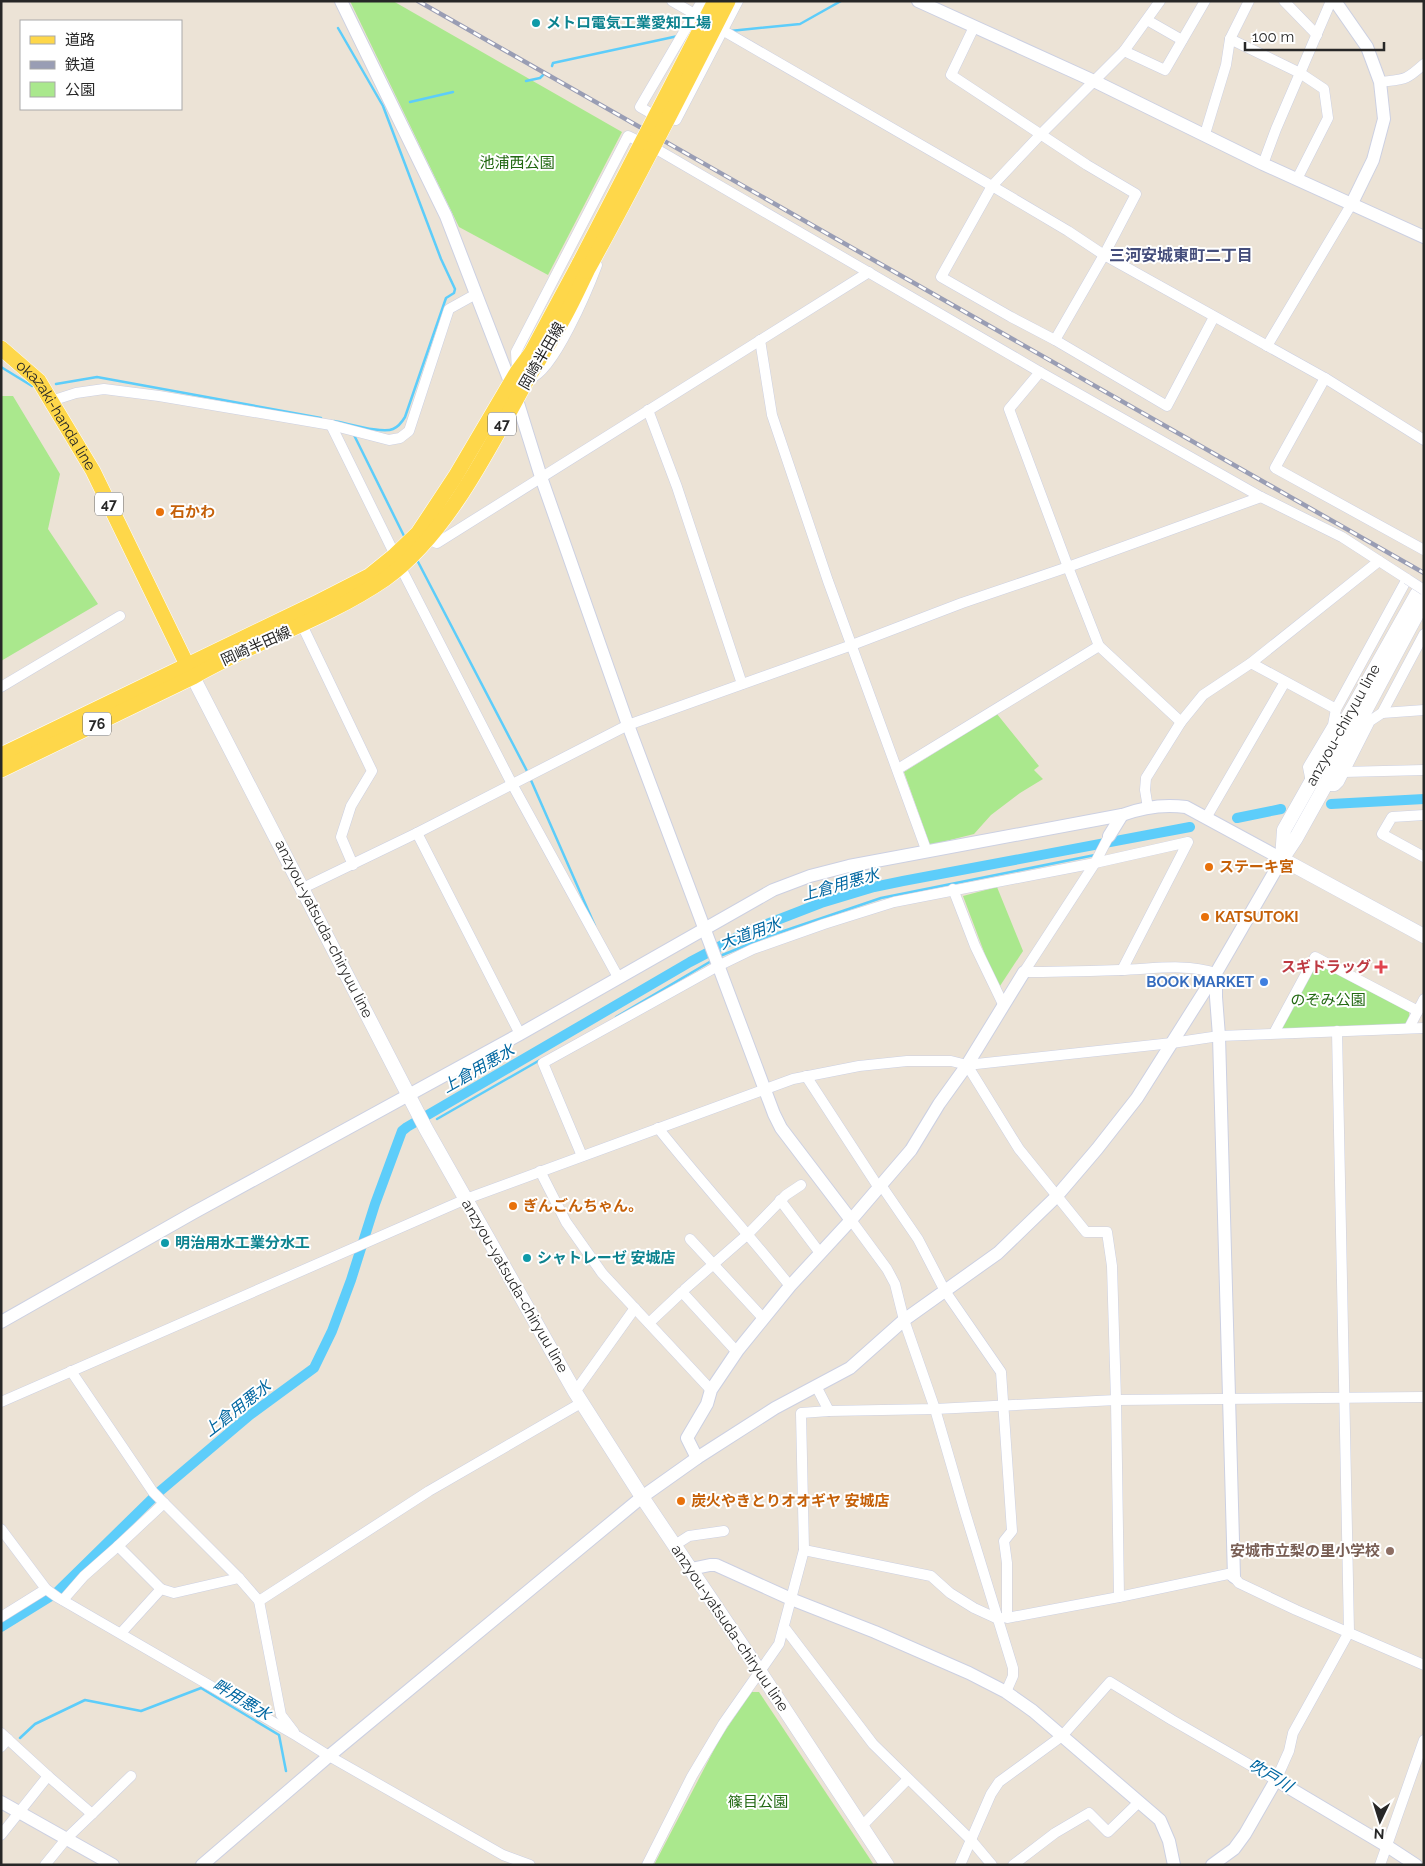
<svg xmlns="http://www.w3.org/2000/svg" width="1425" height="1866" font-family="Raleway,'Noto Sans JP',sans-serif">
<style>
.green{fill:#aae88d}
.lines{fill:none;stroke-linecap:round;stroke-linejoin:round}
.stream{stroke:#5dcdfa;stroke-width:2.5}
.canal{stroke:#5dcdfa;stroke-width:10}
.minor-casing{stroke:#ccd0e2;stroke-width:11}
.tertiary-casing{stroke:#ccd0e2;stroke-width:14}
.secondary-casing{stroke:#ccd0e2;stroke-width:15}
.primary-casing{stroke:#fff;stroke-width:16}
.minor{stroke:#fff;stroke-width:10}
.tertiary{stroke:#fff;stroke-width:12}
.secondary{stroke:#fff;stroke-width:14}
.primary{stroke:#fed74a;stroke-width:15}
.rail-casing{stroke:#999db4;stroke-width:4.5}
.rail{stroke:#fff;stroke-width:2.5;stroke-dasharray:8;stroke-linecap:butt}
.minor-bridge-casing{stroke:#ccd0e2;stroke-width:11;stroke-linecap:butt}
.primary-bridge-casing{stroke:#fff;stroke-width:16;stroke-linecap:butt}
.minor-bridge{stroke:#fff;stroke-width:10}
.primary-bridge{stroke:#fed74a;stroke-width:15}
.culture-dot{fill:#0f9aa8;stroke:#fff;stroke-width:2}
.food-dot{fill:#e8710a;stroke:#fff;stroke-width:2}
.health-dot{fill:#e0444e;stroke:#fff;stroke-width:2}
.shop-dot{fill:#3f7fe0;stroke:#fff;stroke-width:2}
.education-dot{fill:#8d6e63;stroke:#fff;stroke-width:2}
.labels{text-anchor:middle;stroke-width:4;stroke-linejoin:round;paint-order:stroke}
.shield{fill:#fff;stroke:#686868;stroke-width:1}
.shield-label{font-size:14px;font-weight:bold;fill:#272727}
.culture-label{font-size:15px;font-weight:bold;fill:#0d838f;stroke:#fff;text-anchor:start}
.park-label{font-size:15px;fill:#226912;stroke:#fff}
.street-label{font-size:15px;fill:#272727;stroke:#fff}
.food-label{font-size:15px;font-weight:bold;fill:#c56008;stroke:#fff;text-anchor:start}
.health-label{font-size:15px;font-weight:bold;fill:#be3a42;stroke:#fff;text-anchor:end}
.shop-label{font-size:15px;font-weight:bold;fill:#366cbe;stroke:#fff;text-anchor:end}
.education-label{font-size:15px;font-weight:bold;fill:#785e54;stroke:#fff;text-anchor:end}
.neighbourhood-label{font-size:16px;font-weight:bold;fill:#444d7b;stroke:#fff}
.water-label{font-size:16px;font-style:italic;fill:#0167a1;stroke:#fff}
</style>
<rect width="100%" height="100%" fill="#ece3d6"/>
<g class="green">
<polygon points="350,1 393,1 622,132 548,275 459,227"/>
<polygon points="1,396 13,396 60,474 48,529 98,604 1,661"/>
<polygon points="997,714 1039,766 1034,770 1043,779 1020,793 991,815 974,834 930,845 904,772"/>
<polygon points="997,887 1023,951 998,989 963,896"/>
<path d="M 1320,963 L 1409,1011 C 1410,1018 1408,1022 1403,1025 L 1282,1029 L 1281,1026 L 1314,965 Z"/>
<polygon points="751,1692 759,1692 874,1865 654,1865 719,1740"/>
</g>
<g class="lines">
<g class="stream">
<polyline points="730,31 800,24 841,1"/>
<polyline points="552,66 553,63 678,36"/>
<polyline points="526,81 540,78 543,75"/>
<polyline points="410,102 453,92"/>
<polyline points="1,367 32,386"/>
<polyline points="56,384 97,377 321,418"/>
<path d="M 334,421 C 347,423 382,434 393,429 C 398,427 402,422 405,417 L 446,298 L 454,293 L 455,289 L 441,259 L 383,106 L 338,28"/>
<polyline points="354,435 405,538"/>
<polyline points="416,558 528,773"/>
<polyline points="530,778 595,926"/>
<polyline points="720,956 766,937 881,898 1095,855"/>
<polyline points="616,1017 713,960"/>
<polyline points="437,1119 540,1060"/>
<polyline points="20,1738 35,1724 85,1700 141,1711 201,1688 279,1735 286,1771"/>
</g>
<g class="canal">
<polyline points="1331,804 1424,799"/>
<polyline points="1237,818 1281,809"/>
<polyline points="1,1627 56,1593 159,1492 250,1415 314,1368 332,1331 351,1280 375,1204 402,1131 407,1127 690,962 749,931 821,903 874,887 903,881 1190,827"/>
</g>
<g class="minor-casing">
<g id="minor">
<polyline points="672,1 992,186 1068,231 1104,255 1325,378 1424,440"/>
<polyline points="1160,1 1124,51 1041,134 992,186 941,277 1011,317 1055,340 1167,406 1214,317"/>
<polyline points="1284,1 1317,35"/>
<polyline points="1147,20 1182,40"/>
<polyline points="974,27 951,75 1087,165 1136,194 1104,255 1055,340"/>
<polyline points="1230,39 1300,73 1324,89 1328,118 1297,179"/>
<polyline points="1124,51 1165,70 1205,1"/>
<path d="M 1380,82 C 1405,79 1405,81 1424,64"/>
<polyline points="659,118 640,107 702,1"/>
<polyline points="676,120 738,1"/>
<polyline points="1205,134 1226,65 1230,39 1249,1"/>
<polyline points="658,150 1040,372 1261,497 1342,537 1407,579 1336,709 1333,725 1308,767 1311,782"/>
<polyline points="1263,164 1276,129 1331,1"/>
<polyline points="760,340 772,415 828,581 927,852"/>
<polyline points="1267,346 1351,205"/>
<polyline points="517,372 516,352 628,136 647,145"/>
<polyline points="1040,372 1009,409 1068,567 1099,646 1181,722"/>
<path d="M 531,378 C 554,370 588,289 597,265"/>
<polyline points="1325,378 1275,468 1424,550"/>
<polyline points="51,401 76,393 104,389 159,396 331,425 389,440 400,438 409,431 449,309 476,294"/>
<polyline points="648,410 677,487 742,684"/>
<polyline points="331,425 395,555"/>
<polyline points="427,539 437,543 869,272"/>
<polyline points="400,566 512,784 618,977"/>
<polyline points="302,625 372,771 351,806 341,837 353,865"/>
<polyline points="1251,663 1336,709"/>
<polyline points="1,687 120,616"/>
<polyline points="1382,713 1424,710"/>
<polyline points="898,769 1099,646"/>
<polyline points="1343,772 1424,770"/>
<polyline points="1325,786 1335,786 1339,782 1370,721 1382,713 1424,634"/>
<polyline points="1148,808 1145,790 1146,778 1181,722 1203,695 1251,663 1379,561"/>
<polyline points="1424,815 1392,817 1382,834 1424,857"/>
<polyline points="1206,818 1285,682"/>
<polyline points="417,833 520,1034"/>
<polyline points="303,888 417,833 628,725 852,645 962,603 1068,567 1261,497"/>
<polyline points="953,889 975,946 1003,1004"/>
<path d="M 1024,972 C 1056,972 1088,971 1120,970 C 1153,969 1184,963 1216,973"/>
<polyline points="1024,972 1095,863 1109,836"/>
<polyline points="1409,1028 1424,999"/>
<polyline points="1274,1033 1315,957 1418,1011"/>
<polyline points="967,1065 1019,1149 1086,1232 1107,1232 1112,1266 1116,1400 1119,1597"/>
<polyline points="806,1076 879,1188"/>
<path d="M 658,1128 C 701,1182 747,1232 790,1286"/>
<polyline points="582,1156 543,1063 718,966 753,949 824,924 894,902 1095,863 1188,842 1122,970"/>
<polyline points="540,1171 566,1222 602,1273 711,1390"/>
<polyline points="881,1185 918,1239 945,1291 1001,1372 1012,1531 1004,1541 1007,1563 1007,1618 1119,1597 1228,1574 1234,1577 1239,1583 1296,1610 1424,1665"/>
<polyline points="780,1200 820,1253"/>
<polyline points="851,1220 887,1269 895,1284 904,1320 935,1409 965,1512 1013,1668 1013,1676 1006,1692"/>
<polyline points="690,1239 763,1318"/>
<polyline points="683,1294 685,1289 748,1234 786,1195 801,1185"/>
<polyline points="649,1323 682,1292 737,1352"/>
<polyline points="71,1371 153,1492 239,1578 259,1601 281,1715 294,1732"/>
<polyline points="816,1386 829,1411 935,1409 1116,1400 1424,1397"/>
<polyline points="575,1392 635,1308"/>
<polyline points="1,1402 466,1199 793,1079 859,1066 907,1061 951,1061 967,1065 1172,1043 1219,1036 1424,1028"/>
<polyline points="1,1529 46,1589 57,1597 297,1736 329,1756 503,1855 530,1865"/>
<polyline points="675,1545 689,1536 724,1531"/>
<polyline points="118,1546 161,1589"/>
<polyline points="804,1550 931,1576 950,1593 974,1608 998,1619 1002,1618"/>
<polyline points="63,1600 84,1576 118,1546 164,1503"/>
<polyline points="259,1601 429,1491 581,1403"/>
<polyline points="1,1617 46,1589"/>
<polyline points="784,1627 873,1744 971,1840 992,1865"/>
<polyline points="121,1633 161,1589 174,1593 239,1578"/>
<polyline points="1,1733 48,1776 92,1814 67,1838 45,1865"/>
<polyline points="1,1747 8,1739"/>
<polyline points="92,1814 131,1776"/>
<polyline points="861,1827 908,1779"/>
<polyline points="1,1835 48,1776"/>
<polyline points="647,1865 692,1776 723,1724 779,1644 804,1550 801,1413 829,1411"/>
<polyline points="960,1865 991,1794 999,1782 1062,1736 1110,1682 1172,1720 1276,1780 1289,1751 1293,1733 1349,1632 1337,1031"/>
<polyline points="1013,1865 1055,1833 1089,1813 1108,1832 1139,1802"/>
<polyline points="1380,1865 1424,1740"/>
</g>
</g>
<g class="tertiary-casing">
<g id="tertiary">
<polyline points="341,1 446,216 476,294 517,400 541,477 628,725 774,1114 781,1128 851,1220"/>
<polyline points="918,1 1094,81 1263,164 1424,237"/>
<polyline points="1335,1 1367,47 1380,82 1384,119 1373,160 1351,205"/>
<polyline points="1109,836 1122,815"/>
<polyline points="1216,973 1216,997 1219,1036 1234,1577"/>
<path d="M 1,1322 L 193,1213 L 520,1034 L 773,890 L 810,876 L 849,866 L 1122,815 C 1143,807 1164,804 1186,807 L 1282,859 L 1216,973 L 1137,1098 L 1097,1149 L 1056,1197 L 998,1253 L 904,1320 L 850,1368 L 775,1408 L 697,1458 L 642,1497 L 329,1756 L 202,1865"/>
<polyline points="697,1458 687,1438 707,1404 711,1390 738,1350 790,1286 851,1220 911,1150 939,1104 967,1065 1024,972"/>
<polyline points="691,1569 710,1565 716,1565 791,1599 875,1632 969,1673 1006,1692 1033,1711 1160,1820 1169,1841 1174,1865"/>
<polyline points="1,1802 113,1865"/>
<polyline points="1212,1865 1234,1849 1245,1834 1276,1780 1387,1846 1416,1865"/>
</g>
</g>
<g class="secondary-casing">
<g id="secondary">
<polyline points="193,677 426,1129 575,1392 642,1497 760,1672 887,1865"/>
<polyline points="1282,859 1284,830 1417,594"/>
<polyline points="1282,859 1296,838 1325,786 1424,601"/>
<polyline points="1282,859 1424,936"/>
</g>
</g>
<g class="primary-casing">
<g id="primary">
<path id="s1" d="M 1,348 L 39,381 L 93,471 L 191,673"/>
<polyline points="1,755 318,602 369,576 395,555 418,533 455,477 517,372 531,353 580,262"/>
<path d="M 1,770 L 193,677 C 255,641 325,620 385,579 C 448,534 490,446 527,380 C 537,362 548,346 558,328 C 569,310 578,290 587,271"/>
</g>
</g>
<use href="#minor" class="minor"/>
<use href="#tertiary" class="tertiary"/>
<use href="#secondary" class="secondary"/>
<use href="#primary" class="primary"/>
<g class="rail-casing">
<polyline id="rail" points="418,1 1424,573"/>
</g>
<use href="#rail" class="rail"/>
<g class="minor-bridge-casing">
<polyline id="minor-bridge" points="1407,579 1424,590"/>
</g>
<g class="primary-bridge-casing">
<g id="primary-bridge">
<polyline points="580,262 715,1"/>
<path d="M 587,271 C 636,182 682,92 728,1"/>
</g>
</g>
<use href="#minor-bridge" class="minor-bridge"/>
<use href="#primary-bridge" class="primary-bridge"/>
</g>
<g class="culture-dot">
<circle cx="536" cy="23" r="5"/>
<circle cx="165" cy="1243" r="5"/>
<circle cx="527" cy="1258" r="5"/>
</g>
<g class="food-dot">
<circle cx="160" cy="512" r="5"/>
<circle cx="1209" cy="867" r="5"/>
<circle cx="1205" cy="917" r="5"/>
<circle cx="513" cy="1206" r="5"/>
<circle cx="681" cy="1501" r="5"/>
</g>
<path class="health-dot" d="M1378.5 959.5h5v5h5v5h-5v5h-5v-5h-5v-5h5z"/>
<circle class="shop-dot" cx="1264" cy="982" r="5"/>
<circle class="education-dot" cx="1390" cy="1551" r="5"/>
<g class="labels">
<g class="shield">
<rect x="488" y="412.5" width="28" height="23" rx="4"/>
<rect x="95" y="492.5" width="28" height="23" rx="4"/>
<rect x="83" y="712.5" width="28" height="23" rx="4"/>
</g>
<g class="shield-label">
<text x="502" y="429">47</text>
<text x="109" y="509">47</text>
<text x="97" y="729">76</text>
</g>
<g class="culture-label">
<text x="546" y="28">メトロ電気工業愛知工場</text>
<text x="175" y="1248">明治用水工業分水工</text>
<text x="537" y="1263">シャトレーゼ 安城店</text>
</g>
<g class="park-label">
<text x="517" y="168">池浦西公園</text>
<text x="1328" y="1005">のぞみ公園</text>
<text x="758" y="1807">篠目公園</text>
</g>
<g class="street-label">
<text transform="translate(542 356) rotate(-60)" y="5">岡崎半田線</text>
<text dy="5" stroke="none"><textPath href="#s1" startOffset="88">okazaki-handa line</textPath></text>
<text transform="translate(256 646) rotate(-24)" y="5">岡崎半田線</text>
<text transform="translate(1343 725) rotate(-61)" y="5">anzyou-chiryuu line</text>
<text transform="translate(324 929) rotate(63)" y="5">anzyou-yatsuda-chiryuu line</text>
<text transform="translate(515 1286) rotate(60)" y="5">anzyou-yatsuda-chiryuu line</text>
<text transform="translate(730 1628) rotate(56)" y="5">anzyou-yatsuda-chiryuu line</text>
</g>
<g class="food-label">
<text x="170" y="517">石かわ</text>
<text x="1219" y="872">ステーキ宮</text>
<text x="1215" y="922">KATSUTOKI</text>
<text x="523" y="1211">ぎんごんちゃん。</text>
<text x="691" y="1506">炭火やきとりオオギヤ 安城店</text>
</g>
<g class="health-label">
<text x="1371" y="972">スギドラッグ</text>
</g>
<g class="shop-label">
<text x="1254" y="987">BOOK MARKET</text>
</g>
<g class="education-label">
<text x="1380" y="1556">安城市立梨の里小学校</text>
</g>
<g class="neighbourhood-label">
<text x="1181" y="261">三河安城東町二丁目</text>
</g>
<g class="water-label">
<text transform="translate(840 884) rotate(-16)" y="6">上倉用悪水</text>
<text transform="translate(750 933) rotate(-20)" y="6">大道用水</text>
<text transform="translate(478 1068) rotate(-30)" y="6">上倉用悪水</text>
<text transform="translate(237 1408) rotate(-38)" y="6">上倉用悪水</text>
<text transform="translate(242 1699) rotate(31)" y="6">畔用悪水</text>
<text transform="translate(1271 1775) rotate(31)" y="6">吹戸川</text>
</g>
</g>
<rect width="1425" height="1866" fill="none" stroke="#272727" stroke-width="5"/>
<rect x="20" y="20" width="162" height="90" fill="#ffffff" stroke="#a9a9a9"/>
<rect x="30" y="36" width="25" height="8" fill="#fed74a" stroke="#a9a9a9"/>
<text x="65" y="45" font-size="15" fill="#272727">道路</text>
<rect x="30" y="61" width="25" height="8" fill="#999db4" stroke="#a9a9a9"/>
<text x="65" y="70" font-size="15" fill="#272727">鉄道</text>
<rect x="30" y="82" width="25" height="15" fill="#aae88d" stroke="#a9a9a9"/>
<text x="65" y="95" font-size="15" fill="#272727">公園</text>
<g transform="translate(1380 1821) rotate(184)" stroke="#ffffff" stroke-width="4" paint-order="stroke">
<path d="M0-4L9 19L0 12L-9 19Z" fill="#272727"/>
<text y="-8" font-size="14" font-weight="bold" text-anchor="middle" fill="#272727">N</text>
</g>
<path d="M1245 42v8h139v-8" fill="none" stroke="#272727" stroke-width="2.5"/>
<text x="1252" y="42" font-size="15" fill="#272727" stroke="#ffffff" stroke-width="4" paint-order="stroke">100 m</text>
</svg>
